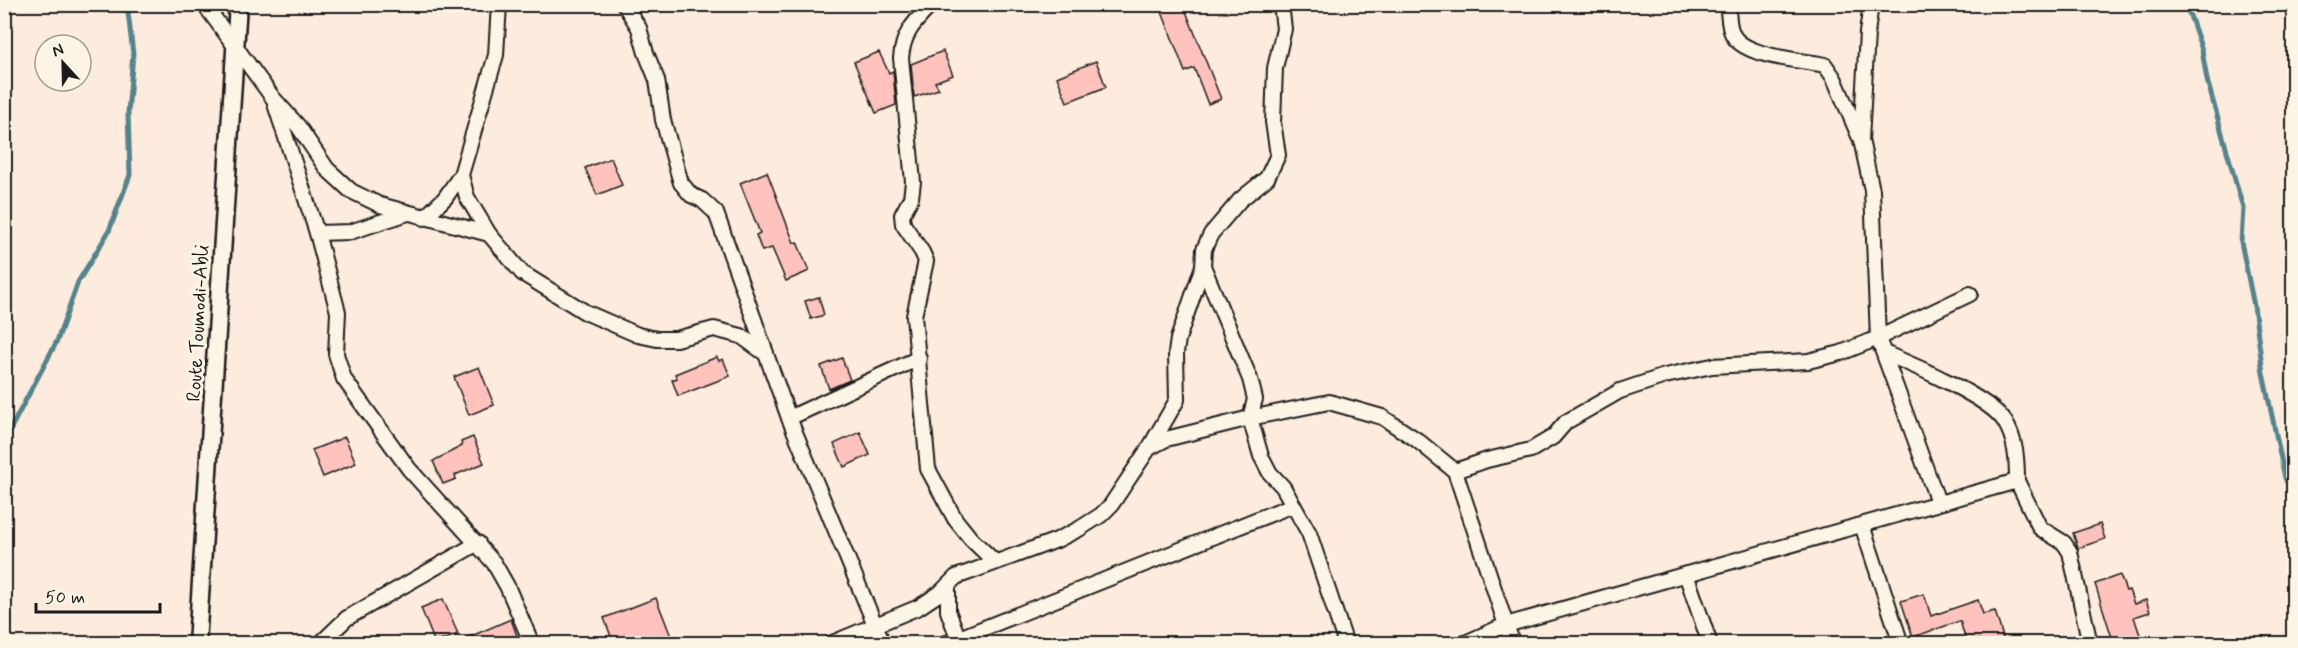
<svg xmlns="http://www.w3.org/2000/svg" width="2298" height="648" font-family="Mynerve,sans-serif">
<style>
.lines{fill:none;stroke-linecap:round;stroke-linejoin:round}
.stream{stroke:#54838c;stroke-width:5}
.building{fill:#ffc2bd;stroke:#1c1c1c;stroke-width:1.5}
.minor-casing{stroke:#1c1c1c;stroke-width:18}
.tertiary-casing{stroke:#1c1c1c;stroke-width:21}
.minor{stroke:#fcf5e5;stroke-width:14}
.tertiary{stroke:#fcf5e5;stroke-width:16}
.labels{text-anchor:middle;stroke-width:6;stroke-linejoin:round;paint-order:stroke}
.street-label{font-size:20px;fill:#1c1c1c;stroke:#fcf5e5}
</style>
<rect width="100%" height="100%" fill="#fdebdd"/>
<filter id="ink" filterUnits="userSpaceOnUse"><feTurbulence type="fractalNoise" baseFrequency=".0167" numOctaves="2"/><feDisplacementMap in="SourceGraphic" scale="12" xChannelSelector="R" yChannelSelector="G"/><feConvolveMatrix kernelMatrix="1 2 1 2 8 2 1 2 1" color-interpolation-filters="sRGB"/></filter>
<g filter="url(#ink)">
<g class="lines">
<g class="stream">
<polyline points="2186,4 2202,50 2207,80 2243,208 2241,242 2254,306 2263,373 2285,478 2294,497"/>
<polyline points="4,441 57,341 78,282 109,231 130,175 128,113 133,54 127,4"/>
</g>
</g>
<g class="building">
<polygon points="1159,4 1183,4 1221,99 1208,104 1194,68 1185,72"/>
<polygon points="943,51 953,75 935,82 939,89 914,97 911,64"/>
<polygon points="879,52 889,73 893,71 896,105 876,113 854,62"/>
<polygon points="1096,61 1106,87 1067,102 1057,77"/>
<polygon points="611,158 622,185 597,195 585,168"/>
<polygon points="767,172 794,243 797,242 809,271 786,281 772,248 762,251 756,235 760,233 740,183"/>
<polygon points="819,297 824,315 811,319 805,301"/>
<polygon points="717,357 719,361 723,359 730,376 678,396 672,380 677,378 675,374"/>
<polygon points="842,358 850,380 829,389 821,366"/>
<polygon points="479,367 494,405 469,415 454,377"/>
<polygon points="860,432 870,455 844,467 834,444"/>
<polygon points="345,437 356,463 323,477 312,450"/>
<polygon points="473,437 484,463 455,475 456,479 443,484 433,461 462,446 461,442"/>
<polygon points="2100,524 2105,539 2078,548 2073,533"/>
<polygon points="2120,575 2126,591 2129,590 2134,604 2146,600 2150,612 2134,617 2143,644 2114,644 2095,584"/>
<polygon points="1924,594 1931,616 1978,600 1983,614 1995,611 2005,644 1980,644 1979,640 1967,644 1960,621 1913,637 1901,601"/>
<polygon points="656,598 674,644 614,644 604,618"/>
<polygon points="443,599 458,634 435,643 421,608"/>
<polygon points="511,619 517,636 514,637 517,644 453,644"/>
</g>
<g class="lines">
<g class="minor-casing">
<g id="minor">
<polyline points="204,4 273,98 298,126 327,169 351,191 380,205 489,234 522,273 585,312 638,335 657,339 676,339 714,329 741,336 766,354 789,418 883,644"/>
<polyline points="624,4 639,28 646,53 657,80 663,120 681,183 691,195 702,200 716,213 766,353"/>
<polyline points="1281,4 1284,29 1275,68 1273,122 1278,155 1267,178 1240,200 1211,234 1204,249 1203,266 1250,379 1255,399 1250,418 1261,456 1270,473 1283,487 1309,533 1346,644"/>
<path d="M 1727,4 C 1729,13 1728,25 1732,33 C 1741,57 1802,60 1825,65 L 1834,78 L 1859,136"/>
<polyline points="1871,4 1867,33 1861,140 1872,190 1878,338 1938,502"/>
<path d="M 930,6 C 914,23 903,33 901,58 L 913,182 L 911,198 L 902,215 L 903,224 L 922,252 L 926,261 L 914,316 L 928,469 L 955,519 L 971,539 L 994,561"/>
<polyline points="275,104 317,233 338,312 336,354 344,379 409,469 494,563 507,586 532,644"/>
<polyline points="424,218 445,198 461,175"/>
<polyline points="317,233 350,232 408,213"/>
<polyline points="489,234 467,197 461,175 496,55 499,4"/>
<path d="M 1884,353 C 1911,364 1991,398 2005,422 C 2016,440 2017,460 2017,481"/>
<polyline points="789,418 919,358"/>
<polyline points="1151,445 1177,400 1176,353 1178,339 1203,266"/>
<polyline points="1455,471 1487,460 1531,450 1553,437 1566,422 1620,391 1665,376 1712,366 1808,361 1841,353 1878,338 1970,294"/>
<polyline points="1862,525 1901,644"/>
<polyline points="1686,574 1710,644"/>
<polyline points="948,585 948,611 960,643"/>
<polyline points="320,644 347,618 478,543"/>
<polyline points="830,644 919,607 940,593 956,577 1057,540 1079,529 1101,515 1111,505 1149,448 1166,439 1250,418 1329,402 1382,417 1417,440 1455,471 1506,625 1463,644"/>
<polyline points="944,644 1293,505"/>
<polyline points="1513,644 1506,625 2017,481 2040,528 2064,543 2070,552 2090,644"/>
</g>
</g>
<g class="tertiary-casing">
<polyline id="tertiary" points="197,644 238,4"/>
</g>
<use href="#minor" class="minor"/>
<use href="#tertiary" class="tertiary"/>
</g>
</g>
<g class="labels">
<g class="street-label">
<text transform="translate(197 323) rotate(-87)" y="7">Route Toumodi-Abli</text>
</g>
</g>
<rect width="2298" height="648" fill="none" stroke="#fcf5e5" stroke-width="24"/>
<rect x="12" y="12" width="2274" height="624" fill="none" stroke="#1c1c1c" stroke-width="2" filter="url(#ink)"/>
<g transform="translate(63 63) rotate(338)"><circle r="28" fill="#fcf5e5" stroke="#a29e95" stroke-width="1.5"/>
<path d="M0-4.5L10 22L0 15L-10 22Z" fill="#1c1c1c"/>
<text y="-9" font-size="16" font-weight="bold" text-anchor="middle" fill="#1c1c1c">N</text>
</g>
<path d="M36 603v9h124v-9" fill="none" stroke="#1c1c1c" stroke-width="3"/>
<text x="45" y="603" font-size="18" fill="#1c1c1c" stroke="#fcf5e5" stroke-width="4.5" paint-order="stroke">50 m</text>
</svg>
